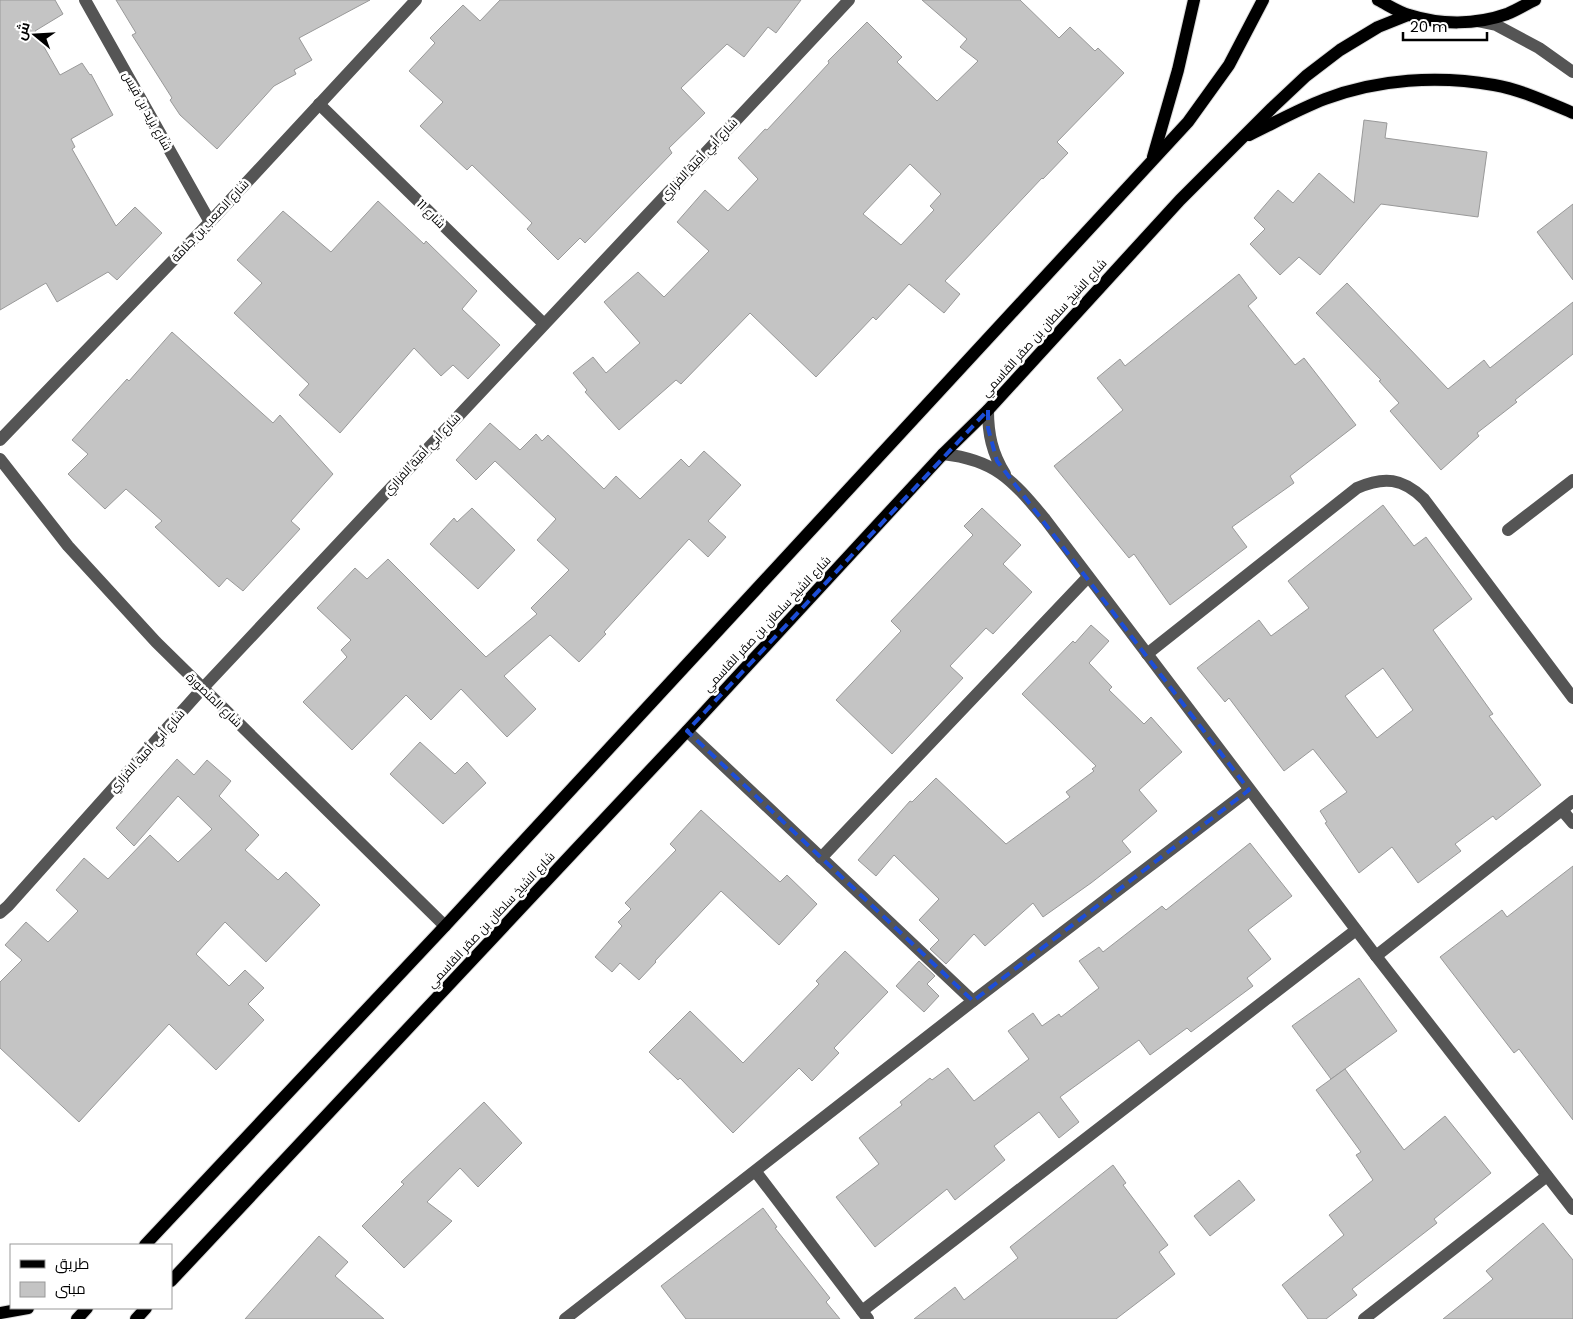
<svg xmlns="http://www.w3.org/2000/svg" width="1573" height="1319" font-family="Poppins,Cairo,sans-serif">
<style>
.building{fill:#c4c4c4;stroke:#999;fill-rule:evenodd}
.lines{fill:none;stroke-linecap:round;stroke-linejoin:round}
.major-casing{stroke:#dbdbdb;stroke-width:14}
.minor{stroke:#555;stroke-width:12}
.major{stroke:#000;stroke-width:12}
.marked{fill:none;stroke:#1d4ed8;stroke-width:4;stroke-dasharray:10 6;stroke-linejoin:round}
.labels{text-anchor:middle;stroke-width:5;stroke-linejoin:round;paint-order:stroke}
.street-label{font-size:12px;fill:#000;stroke:#fff}
</style>
<rect width="100%" height="100%" fill="#fff"/>
<g class="building">
<polygon points="0,0 55,0 63,14 35,31 60,75 82,63 90,75 91,74 113,115 71,139 75,147 72,149 116,226 135,207 162,233 117,280 108,272 57,302 46,283 0,310"/>
<polygon points="116,0 370,0 299,38 312,60 294,70 296,74 274,86 217,149 180,115 170,100 172,98 132,35 136,33"/>
<polygon points="500,0 801,0 776,33 768,27 744,57 727,44 681,88 705,113 669,148 672,153 585,243 580,238 558,260 527,229 532,223 472,165 467,170 420,126 443,102 409,71 435,43 430,38 463,5 480,21"/>
<path d="M 922,0 L 1020,0 L 1059,38 L 1070,27 L 1095,51 L 1098,48 L 1124,73 L 1057,142 L 1068,153 L 1043,179 L 1042,178 L 945,281 L 960,294 L 944,313 L 909,284 L 876,320 L 873,317 L 816,377 L 750,313 L 681,384 L 676,380 L 619,430 L 585,392 L 587,390 L 573,373 L 593,357 L 606,373 L 640,343 L 604,302 L 638,272 L 664,297 L 709,251 L 677,222 L 705,190 L 728,211 L 758,179 L 738,158 L 765,129 L 767,130 L 829,63 L 828,61 L 867,22 L 902,57 L 897,62 L 937,101 L 978,61 L 960,47 L 967,39 ZM 910,164 L 941,194 L 930,206 L 934,210 L 901,245 L 863,214 Z"/>
<polygon points="1364,120 1387,123 1385,138 1487,152 1478,217 1381,204 1320,275 1299,257 1280,275 1250,244 1265,229 1254,218 1278,190 1293,203 1319,173 1354,203"/>
<polygon points="378,201 424,244 426,241 477,291 462,309 500,345 468,379 453,365 441,376 414,348 340,433 299,395 309,384 234,313 262,283 237,260 283,211 331,252"/>
<polygon points="1573,204 1573,280 1537,232"/>
<polygon points="1239,274 1257,298 1248,306 1295,365 1304,358 1356,425 1290,476 1294,483 1232,527 1247,547 1170,605 1134,554 1129,558 1054,466 1123,410 1097,378 1120,359 1125,366"/>
<polygon points="1347,283 1448,389 1484,360 1490,368 1573,302 1573,354 1515,400 1517,402 1477,433 1479,436 1441,470 1390,411 1399,403 1379,381 1381,380 1316,313"/>
<polygon points="172,332 273,423 280,415 333,474 291,521 300,529 243,591 227,578 219,587 155,527 162,521 126,489 105,509 68,474 88,454 72,440 127,379 129,381"/>
<polygon points="490,423 520,450 536,434 542,441 548,435 604,489 616,476 640,499 681,459 689,467 704,451 741,485 708,521 726,537 708,557 689,539 604,632 606,634 579,662 550,635 504,676 536,709 507,737 461,689 431,720 406,695 352,750 303,702 347,657 341,650 351,640 317,608 355,568 367,579 388,559 486,657 537,614 531,608 569,570 537,540 556,519 495,461 476,480 456,460"/>
<path d="M 1383,505 L 1414,546 L 1426,537 L 1472,599 L 1433,630 L 1493,714 L 1489,716 L 1541,785 L 1496,820 L 1493,816 L 1455,844 L 1461,851 L 1418,883 L 1392,847 L 1359,873 L 1325,823 L 1327,822 L 1320,811 L 1347,792 L 1313,749 L 1284,771 L 1229,698 L 1225,702 L 1197,668 L 1259,620 L 1271,636 L 1309,608 L 1288,581 ZM 1383,668 L 1413,710 L 1377,738 L 1345,696 Z"/>
<polygon points="472,508 515,550 478,589 430,544 454,518 457,522"/>
<polygon points="982,508 1021,545 1003,564 1032,592 993,634 986,628 950,666 963,678 892,754 836,700 901,631 891,621 973,535 964,526"/>
<polygon points="1091,625 1109,641 1089,663 1112,687 1109,690 1144,724 1151,717 1182,752 1139,790 1157,811 1122,841 1131,852 1091,883 1043,917 1033,903 985,946 974,934 946,964 930,949 939,940 919,920 939,899 894,855 876,876 858,860 910,801 912,802 936,778 1006,844 1070,797 1066,792 1094,771 1092,769 1096,766 1022,694 1073,641 1075,643"/>
<polygon points="420,742 455,774 467,762 486,783 443,824 390,774"/>
<polygon points="177,759 194,775 207,760 231,781 219,796 259,835 245,850 278,880 286,872 320,905 266,962 225,922 196,954 229,986 245,970 264,988 248,1004 264,1020 216,1070 169,1024 79,1122 0,1048 0,982 22,960 5,945 26,922 48,942 78,911 56,890 84,858 108,879 150,835 178,862 212,829 178,796 134,846 116,828"/>
<polygon points="701,810 780,882 787,875 817,904 779,945 721,891 655,961 656,962 639,980 620,963 612,972 595,957 622,926 618,922 631,909 625,903 676,850 670,844"/>
<polygon points="1250,843 1292,896 1248,930 1271,959 1247,978 1253,986 1191,1032 1187,1028 1150,1055 1139,1040 1060,1097 1079,1122 1059,1138 1039,1112 994,1146 1005,1160 955,1200 947,1189 875,1247 836,1197 879,1164 859,1138 902,1105 900,1102 930,1078 932,1080 948,1068 974,1101 1029,1059 1008,1031 1033,1013 1042,1026 1059,1014 1061,1017 1099,988 1079,961 1099,947 1103,952 1162,906 1166,910"/>
<polygon points="1573,866 1573,1120 1519,1049 1514,1053 1440,957 1502,910 1507,917"/>
<polygon points="845,951 888,992 834,1048 839,1053 812,1081 799,1068 733,1133 680,1078 678,1080 649,1052 690,1011 743,1063 819,984 816,981"/>
<polygon points="919,961 935,976 927,984 939,996 924,1012 896,986"/>
<polygon points="1359,978 1397,1031 1331,1079 1292,1026"/>
<polygon points="1345,1069 1404,1150 1445,1116 1491,1173 1434,1219 1437,1223 1352,1289 1357,1295 1326,1319 1308,1319 1282,1285 1344,1235 1329,1215 1373,1180 1356,1155 1361,1152 1316,1090"/>
<polygon points="484,1102 522,1143 478,1187 460,1168 427,1202 452,1221 404,1268 362,1226 404,1184 401,1182"/>
<polygon points="1113,1165 1126,1183 1123,1185 1168,1245 1159,1252 1175,1274 1116,1319 914,1319 955,1287 964,1300 1018,1258 1010,1247"/>
<polygon points="1239,1180 1255,1200 1210,1236 1194,1216"/>
<polygon points="763,1208 777,1227 775,1228 830,1298 826,1302 840,1319 686,1319 661,1286"/>
<polygon points="1543,1223 1573,1260 1573,1319 1443,1319 1493,1279 1486,1271"/>
<polygon points="319,1236 348,1262 335,1276 384,1319 245,1319"/>
</g>
<g class="lines">
<g class="major-casing">
<g id="major">
<path d="M 1378,0 C 1388,5 1398,12 1409,15 C 1440,25 1476,25 1507,14 C 1517,10 1526,4 1535,0"/>
<path d="M 1249,135 C 1274,123 1299,109 1325,99 C 1378,79 1438,75 1494,85 C 1522,90 1547,102 1573,113"/>
<polyline points="1153,157 1178,70 1194,0"/>
<polyline points="145,1245 445,926 1188,122 1229,65 1263,0"/>
<polyline points="171,1281 687,731 943,454 988,410 1180,200 1272,108 1306,76 1340,50 1378,27 1408,15"/>
<polyline points="0,1313 28,1308"/>
<polyline points="77,1319 87,1308"/>
<polyline points="136,1319 146,1308"/>
</g>
</g>
<g class="minor">
<polyline points="85,0 210,222"/>
<polyline points="1477,21 1496,25 1539,48 1573,72"/>
<polyline points="319,104 544,324"/>
<path d="M 988,410 C 988,434 992,453 1005,474"/>
<polyline points="0,440 210,222 416,0"/>
<path d="M 943,454 C 996,460 1012,480 1045,519 L 1376,956 L 1573,1209"/>
<polyline points="0,459 68,546 156,642 445,926"/>
<polyline points="1508,530 1573,480"/>
<path d="M 1147,654 L 1357,488 C 1384,476 1403,478 1424,499 L 1573,698"/>
<polyline points="687,731 973,1001"/>
<polyline points="1562,810 1573,823"/>
<polyline points="821,858 1088,577"/>
<polyline points="0,913 8,906 202,689 849,0"/>
<polyline points="1376,956 1573,801"/>
<polyline points="756,1172 868,1319"/>
<polyline points="862,1311 1356,930"/>
<polyline points="565,1319 973,1001 1249,790"/>
<polyline points="1364,1319 1547,1176"/>
</g>
<use href="#major" class="major"/>
</g>
<path class="marked" d="M 988,410 L 988,428 L 997,461 L 1249,790 L 973,1001 L 687,731 Z"/>
<g class="labels">
<g class="street-label">
<text transform="translate(147 111) rotate(61)" y="4">شارع يزيد بن قيس</text>
<text transform="translate(699 159) rotate(-47)" y="4">شارع أبي أمية الفزاري</text>
<text transform="translate(431 214) rotate(45)" y="4">شارع 11</text>
<text transform="translate(210 221) rotate(-47)" y="4">شارع الصعب بن جثامة</text>
<text transform="translate(1044 328) rotate(-48)" y="4">شارع الشيخ سلطان بن صقر القاسمي</text>
<text transform="translate(422 454) rotate(-47)" y="4">شارع أبي أمية الفزاري</text>
<text transform="translate(767 624) rotate(-47)" y="4">شارع الشيخ سلطان بن صقر القاسمي</text>
<text transform="translate(214 700) rotate(44)" y="4">شارع المنصورة</text>
<text transform="translate(147 751) rotate(-48)" y="4">شارع أبي أمية الفزاري</text>
<text transform="translate(491 920) rotate(-47)" y="4">شارع الشيخ سلطان بن صقر القاسمي</text>
</g>
</g>
<rect x="10" y="1244" width="162" height="65" fill="#ffffff" stroke="#999999"/>
<rect x="20" y="1260" width="25" height="8" fill="#000000" stroke="#999999"/>
<text x="55" y="1269" font-size="15" fill="#000000">طريق</text>
<rect x="20" y="1282" width="25" height="15" fill="#c4c4c4" stroke="#999999"/>
<text x="55" y="1294" font-size="15" fill="#000000">مبنى</text>
<g transform="translate(35 35) rotate(288)" stroke="#ffffff" stroke-width="4" paint-order="stroke">
<path d="M0-4L9 19L0 12L-9 19Z" fill="#000000"/>
<text y="-8" font-size="14" font-weight="bold" text-anchor="middle" fill="#000000">ش</text>
</g>
<path d="M1403 32v8h84v-8" fill="none" stroke="#000000" stroke-width="2.5"/>
<text x="1410" y="32" font-size="15" fill="#000000" stroke="#ffffff" stroke-width="4" paint-order="stroke">20 m</text>
</svg>
